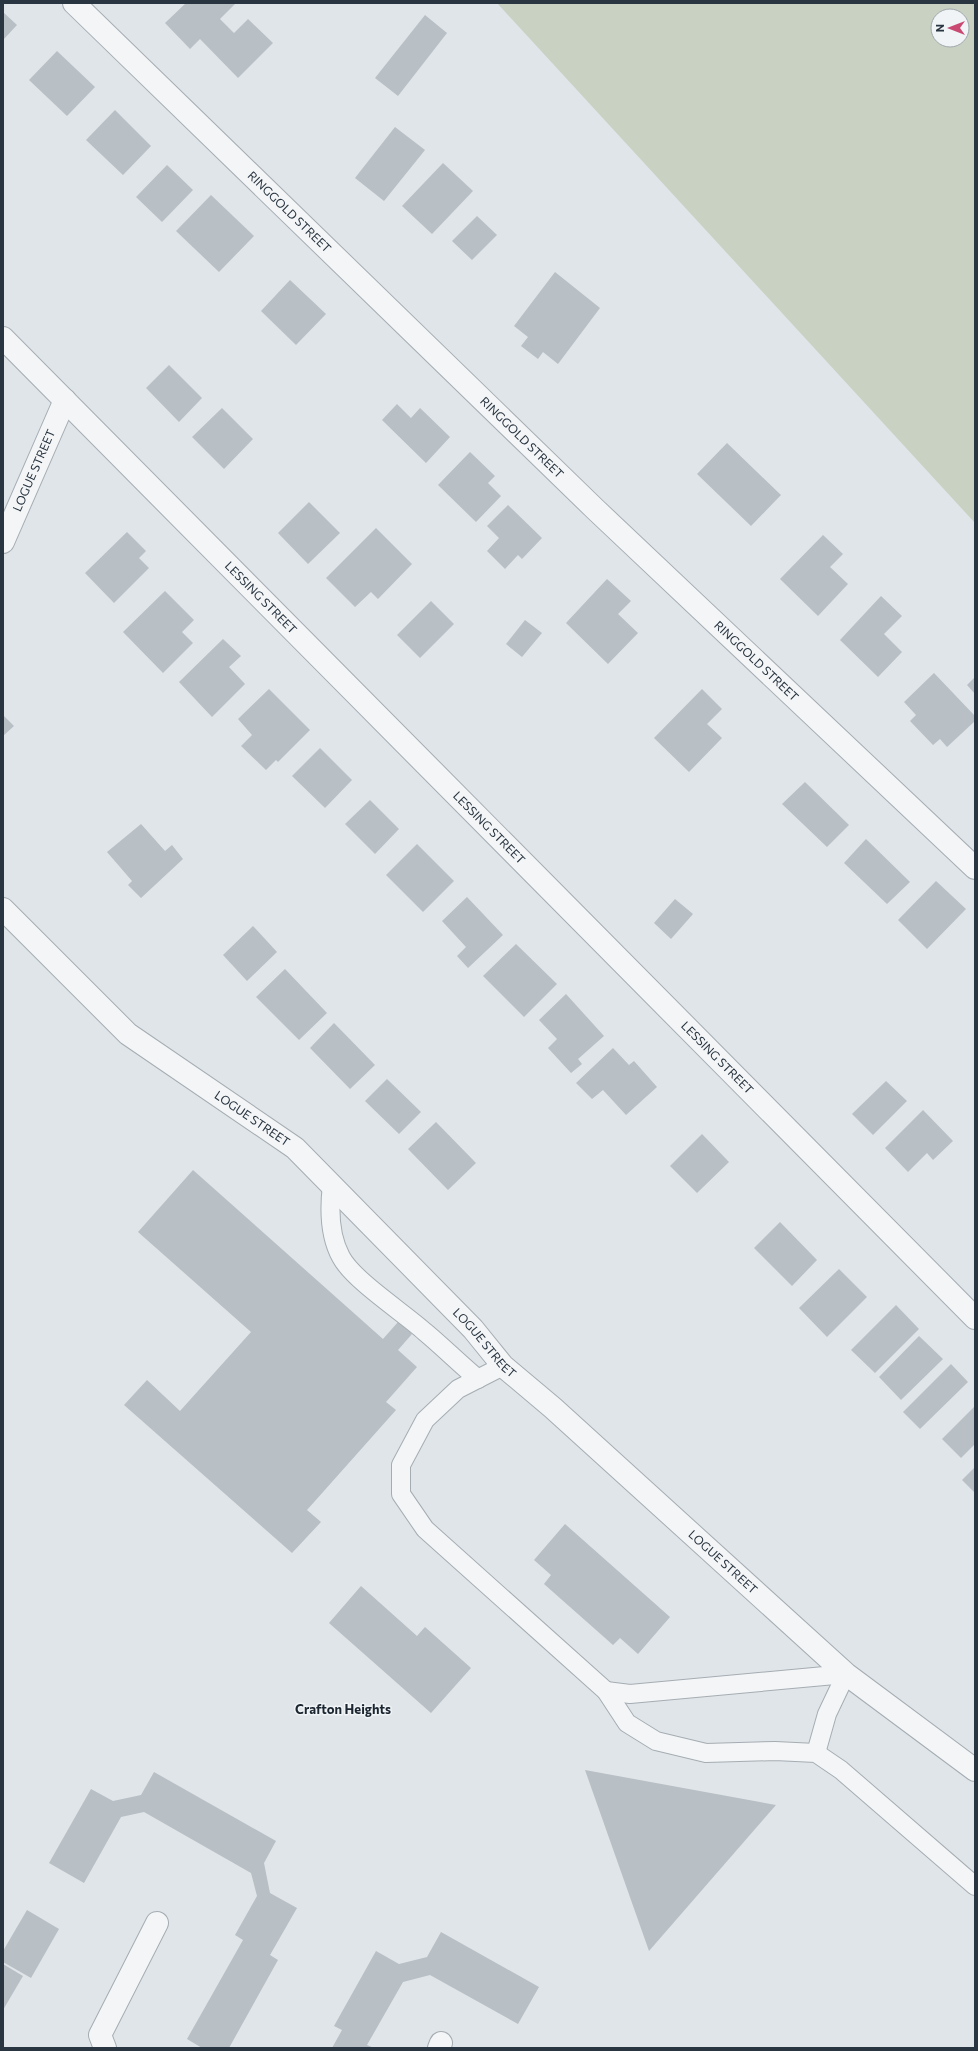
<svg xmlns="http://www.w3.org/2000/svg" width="978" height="2051" font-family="Commissioner,sans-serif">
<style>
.green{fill:#c9d2c2;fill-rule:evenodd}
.building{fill:#b8bfc5}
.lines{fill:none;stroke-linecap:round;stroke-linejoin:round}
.lane-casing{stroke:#a5adb3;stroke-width:20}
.street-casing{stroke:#a5adb3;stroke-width:24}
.lane{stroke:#f3f5f7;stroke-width:18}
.street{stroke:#f3f5f7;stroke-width:22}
.labels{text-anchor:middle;stroke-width:3;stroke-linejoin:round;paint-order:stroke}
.street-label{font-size:12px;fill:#293540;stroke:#f0f4f6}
.neighbourhood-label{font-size:13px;font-weight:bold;fill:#1b2630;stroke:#f0f4f6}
</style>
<rect width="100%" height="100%" fill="#e0e5e9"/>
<path class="green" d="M 497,3 L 975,3 L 975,523 ZM 938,16 L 962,16 L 962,40 L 938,40 Z"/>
<g class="building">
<polygon points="186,3 236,3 220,19 234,33 248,19 273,43 238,78 200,39 190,49 165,23"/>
<polygon points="3,12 17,25 3,40"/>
<polygon points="425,15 447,33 398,96 375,78"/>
<polygon points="57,51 95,87 67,116 29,80"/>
<polygon points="115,110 151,146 123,175 86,140"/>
<polygon points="395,127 425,150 384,201 355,178"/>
<polygon points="443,163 473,191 432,234 402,206"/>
<polygon points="167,165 193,190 162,222 136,197"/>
<polygon points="211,195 254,236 219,272 176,231"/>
<polygon points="477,216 497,235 472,260 452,241"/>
<polygon points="555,272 600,308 558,364 543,352 538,359 521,346 528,337 514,326"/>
<polygon points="290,280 326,314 296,345 261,311"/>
<polygon points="169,365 202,398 179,422 146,388"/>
<polygon points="397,404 411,418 420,408 450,437 426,463 382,420"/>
<polygon points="222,408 253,439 224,469 192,437"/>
<polygon points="727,443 781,495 751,526 697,474"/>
<polygon points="470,452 495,476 488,483 501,496 476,522 438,485"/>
<polygon points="309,502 340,533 308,564 278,533"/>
<polygon points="508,505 542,538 522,559 518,555 505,569 487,551 499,538 487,526"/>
<polygon points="376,528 412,564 378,599 371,592 355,607 326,578"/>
<polygon points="127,532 146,551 139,558 149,568 114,603 85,573"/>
<polygon points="823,535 843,554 830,567 848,584 818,616 780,579"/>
<polygon points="607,579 631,601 618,614 638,633 608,664 566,623"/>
<polygon points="165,591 194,620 182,632 193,643 163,673 123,632"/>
<polygon points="881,596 902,616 884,634 902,652 878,677 840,640"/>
<polygon points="431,601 454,624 420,658 397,635"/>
<polygon points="525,620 542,633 522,657 506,644"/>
<polygon points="223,639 241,656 229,667 245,684 212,717 179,682"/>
<polygon points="934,673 975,716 975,721 947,747 940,739 933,745 910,721 916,715 904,702"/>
<polygon points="975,677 975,694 967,685"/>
<polygon points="269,689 310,730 278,762 276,760 266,770 241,746 252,735 238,719"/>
<polygon points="702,689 722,709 707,724 722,738 689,772 654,738"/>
<polygon points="3,715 14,726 3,736"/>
<polygon points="320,748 352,780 325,808 292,776"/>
<polygon points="805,782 849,825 827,847 782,804"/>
<polygon points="370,800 399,829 375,854 345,824"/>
<polygon points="141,824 165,851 172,845 183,859 141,898 128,885 132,881 107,852"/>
<polygon points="866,839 910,882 887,904 844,863"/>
<polygon points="417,844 454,881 423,912 386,875"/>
<polygon points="936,881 966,909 927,949 898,920"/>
<polygon points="467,897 503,935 468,968 457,956 466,947 442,921"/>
<polygon points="675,899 693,914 671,939 654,923"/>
<polygon points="253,926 277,952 247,981 223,955"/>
<polygon points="516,944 557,984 524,1017 483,976"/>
<polygon points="285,969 327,1013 299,1040 256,997"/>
<polygon points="566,994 604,1036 578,1059 582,1064 571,1073 548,1048 557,1039 539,1020"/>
<polygon points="334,1023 375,1065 350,1089 310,1048"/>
<polygon points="613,1048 629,1065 634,1061 657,1087 626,1115 603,1090 592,1099 576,1083"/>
<polygon points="387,1079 421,1112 399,1134 365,1101"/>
<polygon points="886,1081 907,1101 873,1135 852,1114"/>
<polygon points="923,1110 953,1141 933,1160 927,1153 908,1172 885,1148"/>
<polygon points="436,1122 476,1163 448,1190 408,1149"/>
<polygon points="702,1134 729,1162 697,1193 670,1166"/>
<polygon points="193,1170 383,1339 398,1322 412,1334 398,1350 417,1367 386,1402 396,1410 307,1510 321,1522 292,1553 124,1405 147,1380 180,1411 251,1332 138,1232"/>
<polygon points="780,1222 817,1260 792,1286 754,1248"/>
<polygon points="839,1269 867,1297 827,1337 799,1308"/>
<polygon points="896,1305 919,1329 875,1373 851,1350"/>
<polygon points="919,1336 943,1359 901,1400 879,1377"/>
<polygon points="951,1364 968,1382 920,1429 903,1412"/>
<polygon points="975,1406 975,1444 961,1458 942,1439"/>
<polygon points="975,1467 975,1493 962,1480"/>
<polygon points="565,1524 670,1617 638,1654 620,1638 613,1645 544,1584 551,1575 534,1560"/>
<polygon points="361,1586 417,1636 425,1627 471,1668 431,1713 329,1623"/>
<polygon points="585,1770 776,1805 649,1951"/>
<polygon points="154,1772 276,1841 264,1863 270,1893 297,1908 270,1955 278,1960 229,2048 202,2048 187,2039 243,1940 235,1935 257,1896 251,1873 144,1812 121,1817 84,1883 49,1863 91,1789 113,1801 141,1795"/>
<polygon points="27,1910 59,1929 31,1978 3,1962 3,1951"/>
<polygon points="441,1932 539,1987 518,2024 430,1975 403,1982 367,2045 374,2048 332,2048 342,2030 334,2026 376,1951 399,1964 427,1957"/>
<polygon points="3,1964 23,1976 3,2010"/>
</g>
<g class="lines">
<g class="lane-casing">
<g id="lane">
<path d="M 332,1185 C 329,1209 329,1235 341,1257 C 353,1280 404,1313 425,1332 C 443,1347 460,1364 478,1379"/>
<polyline points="503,1366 458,1389 425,1420 401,1465 401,1494 425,1529 606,1691 627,1723 656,1741 706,1753 775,1751 816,1753 841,1770 975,1886"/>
<polyline points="606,1691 630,1694 846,1674"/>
<polyline points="816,1753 827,1714 846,1674"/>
</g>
</g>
<g class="street-casing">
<g id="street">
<path id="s1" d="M 74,3 L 595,509 L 975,868"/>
<path id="s2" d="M 3,338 L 975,1318"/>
<path id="s3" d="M 3,542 L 65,400"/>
<path id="s4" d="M 3,909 L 128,1034 L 295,1148 L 473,1329 L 503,1366 L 553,1408 L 846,1674 L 975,1770"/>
<polyline points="105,2048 100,2035 157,1923"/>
<polyline points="439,2048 441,2043"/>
</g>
</g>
<use href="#lane" class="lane"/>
<use href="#street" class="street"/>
</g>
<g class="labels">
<g class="street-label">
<text dy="4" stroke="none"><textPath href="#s1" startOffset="300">RINGGOLD STREET</textPath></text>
<text dy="4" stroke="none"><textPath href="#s1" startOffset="624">RINGGOLD STREET</textPath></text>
<text dy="4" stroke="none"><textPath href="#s3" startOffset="78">LOGUE STREET</textPath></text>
<text dy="4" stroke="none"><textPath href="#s2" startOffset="366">LESSING STREET</textPath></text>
<text dy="4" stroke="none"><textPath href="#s1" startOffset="948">RINGGOLD STREET</textPath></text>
<text dy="4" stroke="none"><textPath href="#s2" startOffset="690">LESSING STREET</textPath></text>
<text dy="4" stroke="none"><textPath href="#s2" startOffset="1014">LESSING STREET</textPath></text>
<text dy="4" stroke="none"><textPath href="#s4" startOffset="327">LOGUE STREET</textPath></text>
<text dy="4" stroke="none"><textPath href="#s4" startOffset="651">LOGUE STREET</textPath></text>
<text dy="4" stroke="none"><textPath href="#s4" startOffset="975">LOGUE STREET</textPath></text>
</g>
<g class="neighbourhood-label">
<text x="343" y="1714">Crafton Heights</text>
</g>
</g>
<rect width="978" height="2051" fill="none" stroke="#293540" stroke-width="8"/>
<g transform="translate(950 28) rotate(270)"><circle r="19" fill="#f0f4f6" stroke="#a0a8ad"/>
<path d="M0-3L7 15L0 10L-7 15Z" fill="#ca4972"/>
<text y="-6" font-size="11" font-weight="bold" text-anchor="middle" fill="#293540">N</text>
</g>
</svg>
